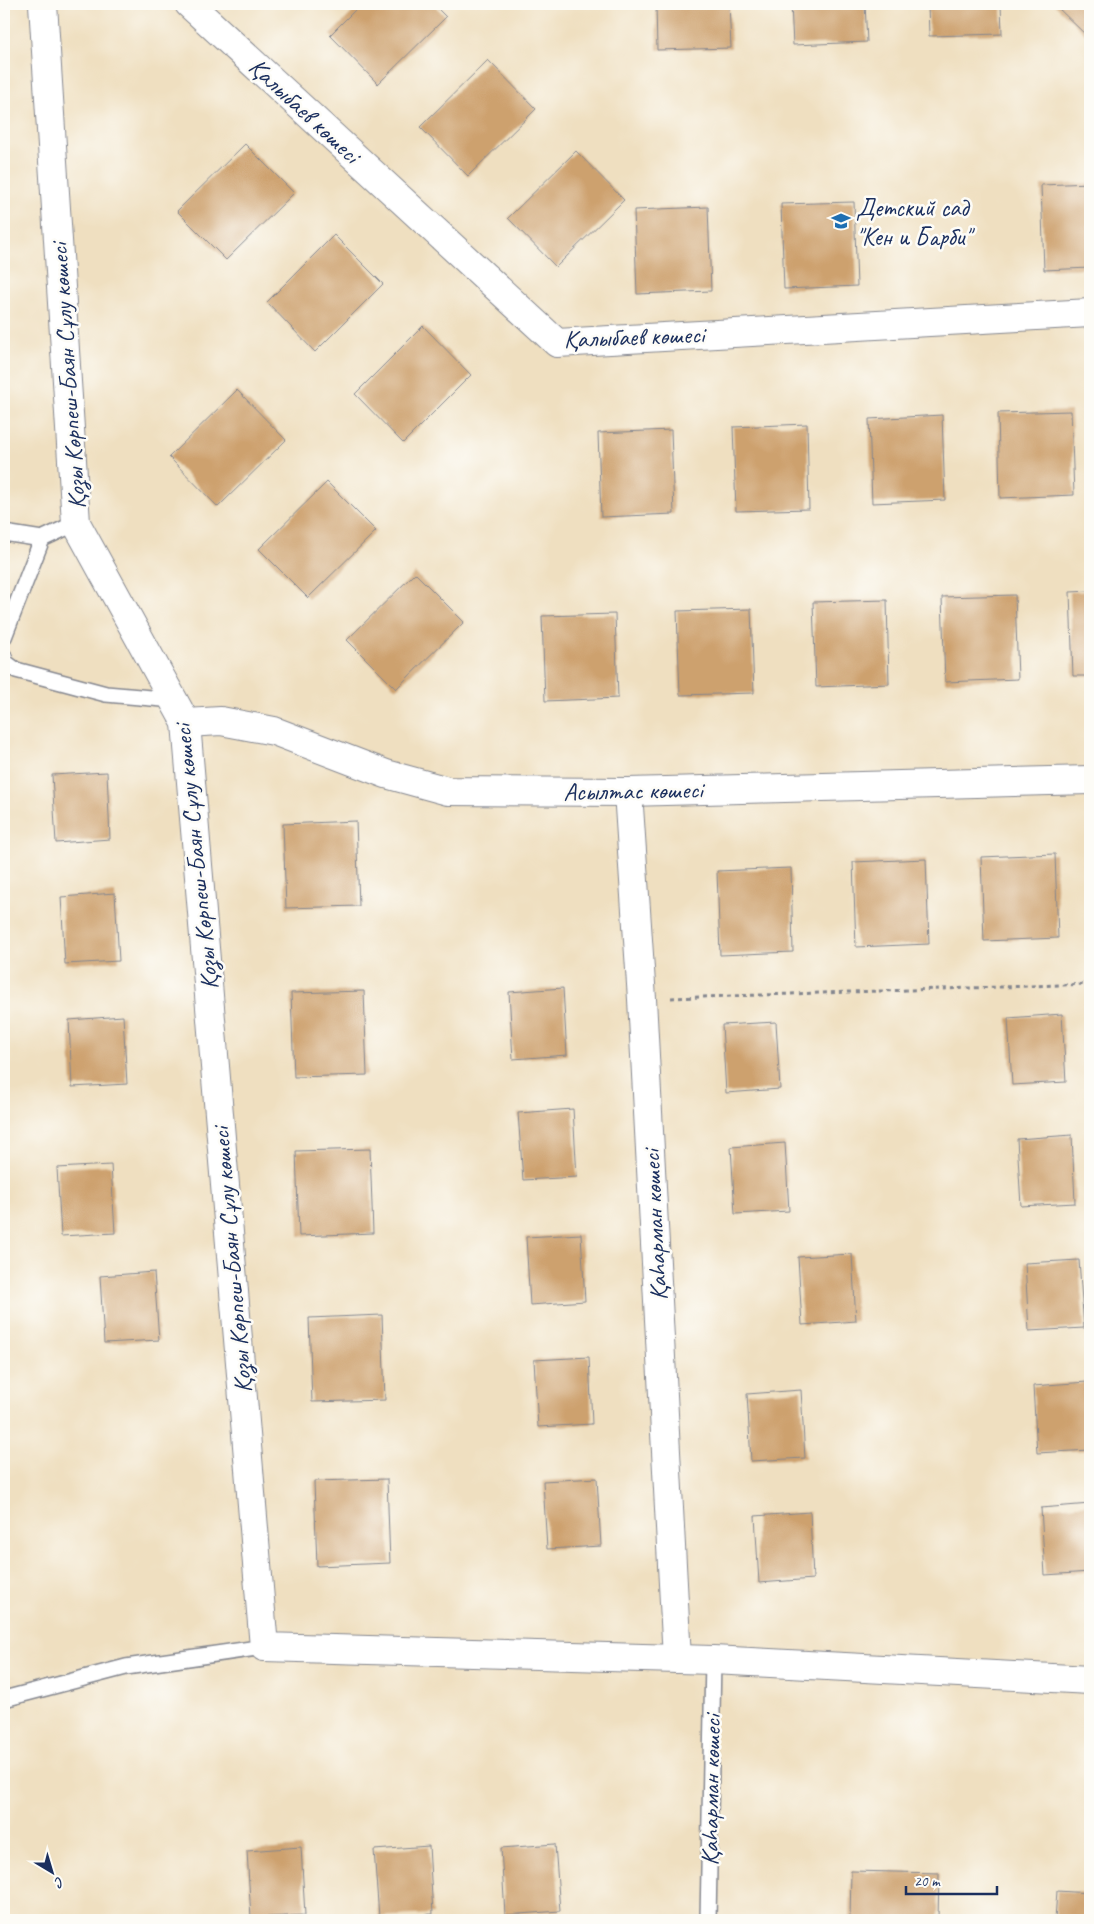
<svg xmlns="http://www.w3.org/2000/svg" width="1094" height="1924" font-family="Caveat,sans-serif">
<style>
.building{fill:#cda16e}
.lines{fill:none;stroke-linecap:round;stroke-linejoin:round}
.service-casing{stroke:#85878f;stroke-width:18}
.minor-casing{stroke:#85878f;stroke-width:30}
.path{stroke:#85878f;stroke-width:3;stroke-dasharray:4 4;stroke-linecap:butt}
.service{stroke:#fff;stroke-width:15}
.minor{stroke:#fff;stroke-width:28}
.labels{text-anchor:middle;stroke-width:5;stroke-linejoin:round;paint-order:stroke}
.street-label{font-size:25px;fill:#1b2f5e;stroke:#fdfcf7}
.poi-label{font-size:25px;fill:#1b2f5e;stroke:#fdfcf7;text-anchor:start}
</style>
<rect width="100%" height="100%" fill="#fdfcf7"/>
<filter id="ink" filterUnits="userSpaceOnUse"><feTurbulence type="fractalNoise" baseFrequency=".02" numOctaves="2"/><feDisplacementMap in="SourceGraphic" scale="10" xChannelSelector="R" yChannelSelector="G"/><feConvolveMatrix kernelMatrix="1 2 1 2 8 2 1 2 1" color-interpolation-filters="sRGB"/></filter>
<filter id="wash" filterUnits="userSpaceOnUse"><feTurbulence type="fractalNoise" baseFrequency=".0096" numOctaves="4" result="noise"/><feDisplacementMap in="SourceGraphic" scale="20" xChannelSelector="R" yChannelSelector="G"/><feGaussianBlur stdDeviation="1.12" result="paint"/><feColorMatrix in="noise" values="0 0 0 0 0 0 0 0 0 0 0 0 0 0 0 0 0 1.4 0 .05"/><feComposite in="paint" operator="in"/></filter>
<g filter="url(#wash)">
<rect width="100%" height="100%" fill="#efdfc0"/>
<g id="blocks">
<g class="building">
<polygon points="361,4 433,4 446,17 378,84 330,35"/>
<polygon points="656,4 729,4 731,48 657,50"/>
<polygon points="791,4 865,4 867,42 793,45"/>
<polygon points="928,4 1001,4 1002,34 929,36"/>
<polygon points="1054,4 1090,4 1090,39"/>
<polygon points="488,60 536,109 468,176 420,127"/>
<polygon points="245,144 294,193 226,260 177,211"/>
<polygon points="576,151 624,200 556,267 508,218"/>
<polygon points="1090,183 1090,268 1044,270 1041,185"/>
<polygon points="854,202 857,286 784,289 781,204"/>
<polygon points="708,207 711,291 637,294 634,210"/>
<polygon points="334,235 383,284 315,352 267,302"/>
<polygon points="423,326 471,375 403,443 355,394"/>
<polygon points="237,390 286,440 218,507 169,457"/>
<polygon points="1071,411 1074,495 1000,498 998,413"/>
<polygon points="942,415 945,500 872,503 869,419"/>
<polygon points="807,424 809,509 736,511 733,427"/>
<polygon points="671,430 674,514 601,517 598,433"/>
<polygon points="327,482 376,531 308,598 259,549"/>
<polygon points="415,573 464,622 396,689 347,640"/>
<polygon points="1090,591 1090,676 1073,676 1070,592"/>
<polygon points="1015,595 1018,679 945,682 942,597"/>
<polygon points="887,600 889,684 816,687 813,602"/>
<polygon points="751,609 754,693 680,695 677,611"/>
<polygon points="615,614 618,698 545,701 542,616"/>
<polygon points="107,772 110,839 56,843 52,775"/>
<polygon points="356,821 359,906 286,908 283,824"/>
<polygon points="1055,854 1058,938 984,941 981,857"/>
<polygon points="926,859 929,944 856,947 853,862"/>
<polygon points="791,868 793,952 720,955 717,871"/>
<polygon points="115,893 119,961 65,964 61,897"/>
<polygon points="563,988 567,1055 513,1059 509,992"/>
<polygon points="364,991 367,1075 294,1077 291,993"/>
<polygon points="1062,1014 1066,1082 1012,1085 1008,1018"/>
<polygon points="123,1016 127,1084 72,1087 69,1020"/>
<polygon points="776,1022 780,1089 726,1093 722,1025"/>
<polygon points="573,1109 577,1177 523,1180 518,1113"/>
<polygon points="1072,1135 1075,1203 1021,1206 1017,1139"/>
<polygon points="785,1143 789,1211 735,1214 731,1147"/>
<polygon points="370,1149 373,1233 299,1236 296,1151"/>
<polygon points="111,1165 115,1233 61,1236 57,1168"/>
<polygon points="581,1234 585,1301 530,1305 526,1237"/>
<polygon points="852,1254 856,1321 802,1325 798,1257"/>
<polygon points="1079,1260 1084,1328 1029,1331 1025,1263"/>
<polygon points="154,1272 159,1340 104,1343 100,1276"/>
<polygon points="382,1315 385,1400 312,1402 309,1318"/>
<polygon points="589,1357 592,1424 538,1427 534,1360"/>
<polygon points="1087,1382 1090,1450 1037,1453 1033,1386"/>
<polygon points="801,1390 805,1458 751,1461 747,1394"/>
<polygon points="597,1478 601,1546 547,1549 543,1481"/>
<polygon points="387,1479 390,1563 317,1566 314,1481"/>
<polygon points="1090,1504 1090,1572 1045,1575 1041,1508"/>
<polygon points="810,1512 813,1579 759,1583 755,1516"/>
<polygon points="555,1844 560,1911 505,1915 501,1848"/>
<polygon points="429,1846 433,1914 379,1917 374,1850"/>
<polygon points="301,1847 305,1915 251,1918 247,1851"/>
<polygon points="851,1871 939,1873 938,1920 850,1920"/>
<polygon points="1057,1891 1090,1893 1090,1920 1055,1920"/>
</g>
</g>
</g>
<g filter="url(#ink)">
<use href="#blocks" fill-opacity="0" stroke="#85878f" stroke-width="1"/>
<g class="lines">
<g class="service-casing">
<g id="service">
<polyline points="4,533 42,539 76,523"/>
<polyline points="4,637 42,539"/>
<polyline points="4,656 5,662 16,670 106,694 174,700"/>
<polyline points="4,1699 126,1667 264,1647"/>
<polyline points="708,1920 713,1660"/>
</g>
</g>
<g class="minor-casing">
<g id="minor">
<polyline points="43,4 76,523 186,723 264,1647 713,1660 1090,1680"/>
<polyline points="189,4 557,343 1090,313"/>
<polyline points="186,723 221,721 274,731 386,774 448,791 628,792 1090,780"/>
<polyline points="628,792 642,999 677,1659"/>
</g>
</g>
<polyline class="path" points="671,998 1090,984"/>
<use href="#service" class="service"/>
<use href="#minor" class="minor"/>
</g>
</g>
<defs>
<g id="school-bare" transform="scale(1.5)"><path d="M0-5L7-2L0 1L-7-2ZM-4 1L0 2.5L4 1V4Q0 6-4 4Z" fill="#1f6fb2" stroke="#fdfcf7" stroke-width="2.5" paint-order="stroke"/></g>
</defs>
<g fill-rule="evenodd">
<use href="#school-bare" x="841" y="221"/>
</g>
<g class="labels">
<g class="street-label">
<text transform="translate(305 110) rotate(43)" y="9">Қалыбаев көшесі</text>
<text transform="translate(634 336) rotate(-2)" y="9">Қалыбаев көшесі</text>
<text transform="translate(67 376) rotate(-94)" y="9">Қозы Көрпеш-Баян Сұлу көшесі</text>
<text transform="translate(633 790) rotate(-1)" y="9">Асылтас көшесі</text>
<text transform="translate(195 857) rotate(-96)" y="9">Қозы Көрпеш-Баян Сұлу көшесі</text>
<text transform="translate(654 1225) rotate(-93)" y="9">Қаһарман көшесі</text>
<text transform="translate(231 1260) rotate(-95)" y="9">Қозы Көрпеш-Баян Сұлу көшесі</text>
<text transform="translate(710 1790) rotate(-89)" y="9">Қаһарман көшесі</text>
</g>
<g class="poi-label">
<text x="856" y="216">Детский сад<tspan x="856" dy="29">"Кен и Барби"</tspan></text>
</g>
</g>
<rect width="1094" height="1924" fill="none" stroke="#fdfcf7" stroke-width="20"/>
<g transform="translate(52 1872) rotate(142)" stroke="#fdfcf7" stroke-width="4" paint-order="stroke">
<path d="M0-4L9 19L0 12L-9 19Z" fill="#1b2f5e"/>
<text y="-8" font-size="14" font-weight="bold" text-anchor="middle" fill="#1b2f5e">С</text>
</g>
<path d="M906 1886v8h91v-8" fill="none" stroke="#1b2f5e" stroke-width="2.5"/>
<text x="914" y="1886" font-size="15" fill="#1b2f5e" stroke="#fdfcf7" stroke-width="4" paint-order="stroke">20 m</text>
</svg>
